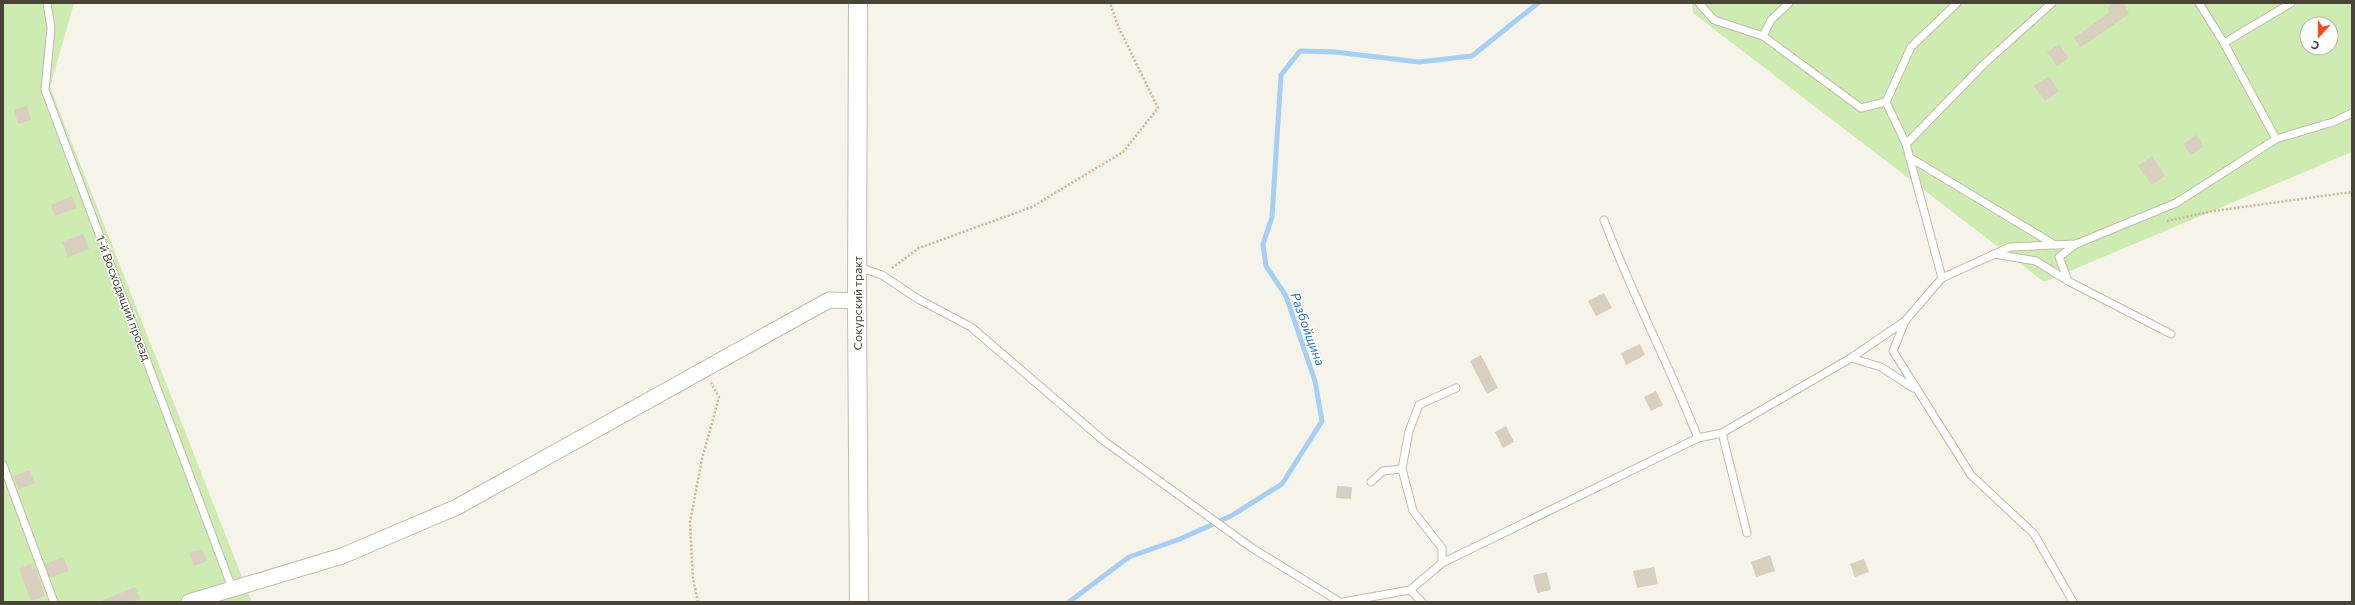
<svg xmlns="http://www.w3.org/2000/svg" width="2355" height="605" font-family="Commissioner,sans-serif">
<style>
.green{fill:#ceebb2;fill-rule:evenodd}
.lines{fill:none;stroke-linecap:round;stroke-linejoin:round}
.stream{stroke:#a6cff3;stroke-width:5}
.building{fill:#d8cfbf}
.service-casing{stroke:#c2bbac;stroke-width:9}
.minor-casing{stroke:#c2bbac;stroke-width:17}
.tertiary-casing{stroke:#c2bbac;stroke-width:20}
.path{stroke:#c4b89d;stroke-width:2.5;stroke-dasharray:2 2;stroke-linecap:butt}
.service{stroke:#fff;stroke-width:7}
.minor{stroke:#fff;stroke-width:15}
.tertiary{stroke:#fff;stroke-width:18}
.labels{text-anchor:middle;stroke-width:3;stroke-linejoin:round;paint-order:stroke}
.street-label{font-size:12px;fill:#4a4438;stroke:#fff}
.water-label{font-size:13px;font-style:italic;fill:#2c77bb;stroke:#fff}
</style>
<rect width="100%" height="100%" fill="#f6f3ea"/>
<g class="green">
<polygon points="3,3 74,3 50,87 251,600 247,602 3,602"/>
<path d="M 1692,3 L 2352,3 L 2352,152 L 2044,282 L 1693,13 ZM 2307,24 L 2331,24 L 2331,48 L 2307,48 Z"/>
</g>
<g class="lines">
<polyline class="stream" points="1069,602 1129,557 1180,539 1231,516 1282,484 1322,421 1315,381 1286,296 1266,266 1263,244 1272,217 1281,75 1300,51 1335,52 1419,62 1472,56 1538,3"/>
</g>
<g class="building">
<polygon points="2114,3 2124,3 2129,14 2081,47 2074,38 2110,12 2107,8"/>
<polygon points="2059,44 2069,58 2057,66 2047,52"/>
<polygon points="2049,76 2059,91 2045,101 2034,86"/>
<polygon points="27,106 31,120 18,124 14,110"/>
<polygon points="2196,135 2204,146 2191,155 2183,144"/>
<polygon points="2152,156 2165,176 2152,185 2138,166"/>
<polygon points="72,196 77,208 55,216 51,205"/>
<polygon points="83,234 89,249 68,257 62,242"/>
<polygon points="1604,293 1612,308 1596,316 1588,301"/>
<polygon points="1640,344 1645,355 1626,365 1621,353"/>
<polygon points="1481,355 1498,388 1487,394 1470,361"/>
<polygon points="1656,391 1663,405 1651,411 1644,397"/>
<polygon points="1506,426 1514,442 1503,448 1495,432"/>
<polygon points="30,470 35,483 19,489 13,476"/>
<polygon points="1337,486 1352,487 1351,499 1336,498"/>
<polygon points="202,549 207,561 194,566 189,553"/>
<polygon points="1770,555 1775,571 1756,577 1751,562"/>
<polygon points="63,557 69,571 50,578 45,564"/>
<polygon points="1864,559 1869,572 1855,577 1850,564"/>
<polygon points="31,564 33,569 36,568 45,596 31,601 19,569"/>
<polygon points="1654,567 1658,584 1637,588 1633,571"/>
<polygon points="1547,572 1551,590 1537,593 1533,575"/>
<polygon points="135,587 140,599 132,602 98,602"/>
</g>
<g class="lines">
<g class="service-casing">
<g id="service">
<polyline points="47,3 51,28 45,90 232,588"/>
<polyline points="1699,3 1714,20 1763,36 1861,108 1886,102"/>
<polyline points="2199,3 2224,43 2276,139"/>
<polyline points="1763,36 1771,20 1789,3"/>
<polyline points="2224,43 2291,3"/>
<polyline points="1906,144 1984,64 2052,3"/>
<polyline points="1909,157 2055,245"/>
<path d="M 1604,220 C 1632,294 1669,365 1698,438"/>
<polyline points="1995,254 2036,261 2068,281 2171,334"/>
<polyline points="858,267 882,275 918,299 971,327 1104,441 1252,548 1340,602"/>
<polyline points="1942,278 2010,247 2076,244 2176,203 2276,139 2333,122 2352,113"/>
<polyline points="2068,281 2059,257 2076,244"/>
<polyline points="1905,321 1893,351 1971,475 2034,534 2073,602"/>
<polyline points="1851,358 1881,367 1913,388"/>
<polyline points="1722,433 1747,533"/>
<polyline points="3,465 54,602"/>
<polyline points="1371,482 1383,471 1402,469"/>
<polyline points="1442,563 1442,548 1413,511 1402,469 1409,431 1419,405 1456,388"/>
<polyline points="1410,590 1422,602"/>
<polyline points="1343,602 1410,590 1442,563 1698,438 1722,433 1851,358 1905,321 1942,278 1906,144 1886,102 1911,47 1957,3"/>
</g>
</g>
<g class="minor-casing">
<polyline id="minor" points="189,602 342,556 457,507 829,300 857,301"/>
</g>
<g class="tertiary-casing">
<polyline id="tertiary" points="858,3 857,301 859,602"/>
</g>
<g class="path">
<polyline points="2167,221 2213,211 2352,192"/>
<polyline points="892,268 919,248 1032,207 1123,152 1158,108 1118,26 1110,3"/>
<polyline points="698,602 693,579 690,522 702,459 719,397 711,383"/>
</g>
<use href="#service" class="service"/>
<use href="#minor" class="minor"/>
<use href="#tertiary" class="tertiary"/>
</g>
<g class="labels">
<g class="street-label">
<text transform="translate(123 298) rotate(69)" y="4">1-й Восходящий проезд</text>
<text transform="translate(858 303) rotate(-90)" y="4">Сокурский тракт</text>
</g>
<g class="water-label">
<text transform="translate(1308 329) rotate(70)" y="5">Разбойщина</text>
</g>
</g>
<rect width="2355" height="605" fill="none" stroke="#4a4438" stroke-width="8"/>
<g transform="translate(2319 36) rotate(201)"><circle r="19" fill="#ffffff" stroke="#b7b4af"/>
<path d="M0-3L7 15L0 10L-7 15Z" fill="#ff4718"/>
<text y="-6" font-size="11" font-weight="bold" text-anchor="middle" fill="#4a4438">С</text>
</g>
</svg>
